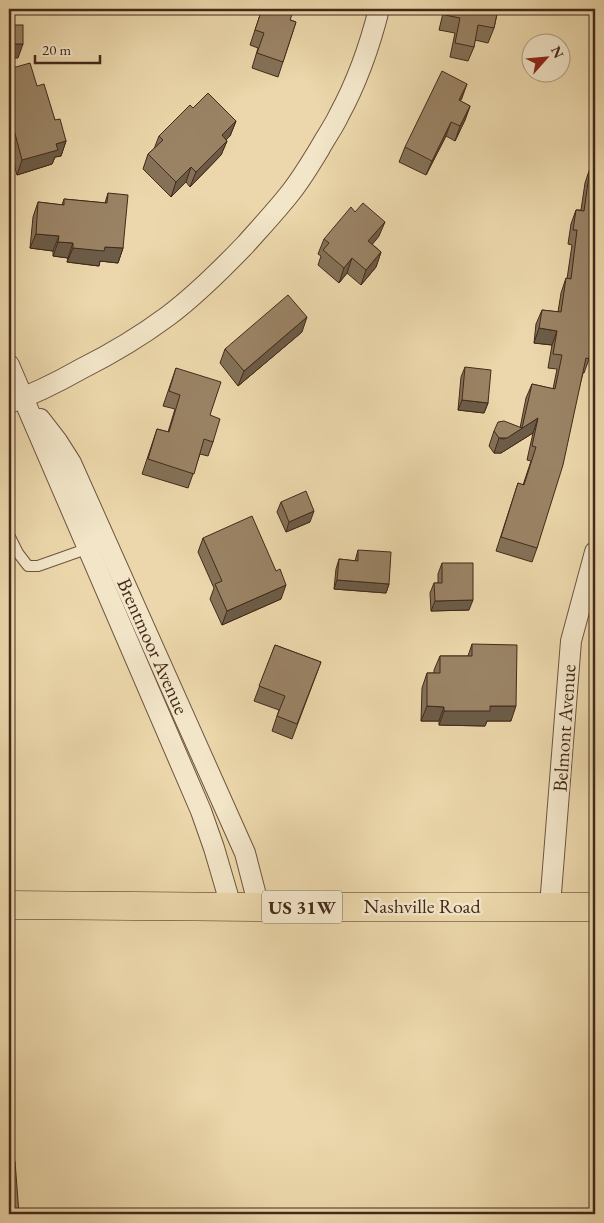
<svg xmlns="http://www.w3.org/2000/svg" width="604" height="1223" font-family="'EB Garamond',serif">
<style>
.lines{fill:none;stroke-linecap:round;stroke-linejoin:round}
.service-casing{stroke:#6d543e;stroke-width:12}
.minor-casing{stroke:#6d543e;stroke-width:22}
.primary-casing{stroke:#43291a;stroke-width:29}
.service{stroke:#f2e5c8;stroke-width:10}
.minor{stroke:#f2e5c8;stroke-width:20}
.primary{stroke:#ebd7ab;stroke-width:28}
.wall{fill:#847157;stroke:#43291a}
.shaded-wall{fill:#6c5c47;stroke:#43291a}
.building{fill:#9a8365;stroke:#43291a}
.labels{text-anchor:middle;stroke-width:5;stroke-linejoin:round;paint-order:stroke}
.shield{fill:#f2e5c8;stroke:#78614e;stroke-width:1}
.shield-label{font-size:19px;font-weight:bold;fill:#43291a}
.street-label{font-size:20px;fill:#43291a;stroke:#f2e5c8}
</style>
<rect width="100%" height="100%" fill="#ebd7ab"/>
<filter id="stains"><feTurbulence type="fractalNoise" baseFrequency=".004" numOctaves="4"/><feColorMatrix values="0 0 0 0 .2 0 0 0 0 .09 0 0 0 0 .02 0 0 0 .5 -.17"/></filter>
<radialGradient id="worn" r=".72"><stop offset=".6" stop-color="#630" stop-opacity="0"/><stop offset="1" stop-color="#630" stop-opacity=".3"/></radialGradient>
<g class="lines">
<g class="service-casing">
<polyline id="service" points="9,535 18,553 28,566 38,566 89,548"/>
</g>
<g class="minor-casing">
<g id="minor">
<polyline points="9,365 201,811 214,848 231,906"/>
<path d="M 9,403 C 34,394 58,382 81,369 C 111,354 141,336 168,316 C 196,295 222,269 246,244 C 261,227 277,210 291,192 C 302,178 311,163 320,148 C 326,137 334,126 339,115 C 357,82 370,45 379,9"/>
<polyline points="40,419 57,441 71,463 245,853 259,907"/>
<polyline points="550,906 571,641 595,552"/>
</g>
</g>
<g class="primary-casing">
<polyline id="primary" points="9,905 259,907 595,907"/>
</g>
<use href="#service" class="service"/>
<use href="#minor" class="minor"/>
<use href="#primary" class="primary"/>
</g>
<g class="wall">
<polygon points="262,9 296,22 278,77 252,68 258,48 250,45"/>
<polygon points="444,9 498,9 494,28 488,43 475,40 474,47 468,61 450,57 455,33 439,30"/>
<polygon points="9,69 37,86 66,141 61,156 55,157 52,164 17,175 9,146"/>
<polygon points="462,98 460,101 470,106 465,120 455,141 446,136 426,175 399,162 405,147"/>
<polygon points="193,108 236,121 230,136 226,140 227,141 221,155 190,187 186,182 171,197 143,169 148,154 154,149 159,136"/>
<polygon points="590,168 589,359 584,373 583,373 537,548 532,562 496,551 518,483 523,485 531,461 527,460 533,433 501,453 494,453 489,446 494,431 520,428 526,398 532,384 553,389 557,369 548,368 552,345 534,343 536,324 542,310 558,312 561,293 566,278 567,279 572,245 568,244 571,224 576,210 581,210 585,183"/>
<polygon points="108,193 123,248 118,263 100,261 99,266 67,262 68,258 53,256 53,251 30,248 33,217 38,202 62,205 64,199 105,203"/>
<polygon points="379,236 372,244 381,252 376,267 361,285 347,273 339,283 318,265 321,256 318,254 324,239"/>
<polygon points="302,332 238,386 220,363 225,349"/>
<polygon points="465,367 488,403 484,413 458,410 461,377"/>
<polygon points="176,368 210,415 213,442 208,456 200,454 188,488 142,474 157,429 168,432 175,409 163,406"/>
<polygon points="281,502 310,522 286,532 277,512"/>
<polygon points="203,538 276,571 281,599 222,625 210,599 214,588 198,552"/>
<polygon points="358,550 389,584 386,593 334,589 336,569 339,559 355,561"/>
<polygon points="442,563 469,610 431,611 430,593 434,583 438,583 438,574"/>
<polygon points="472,644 511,721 487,721 485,726 439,725 439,721 421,721 422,688 427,673 434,673 434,670 440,656 468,656"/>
<polygon points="275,645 321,662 292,739 272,731 279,710 254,701"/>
</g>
<g class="shaded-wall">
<polygon points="9,44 23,44 18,58 9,58"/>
<polygon points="467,84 462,98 453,115 459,100"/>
<polygon points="470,106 465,120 455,141 460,126"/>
<polygon points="236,121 230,136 216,150 222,135"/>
<polygon points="451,122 446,136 426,175 432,161"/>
<polygon points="14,130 9,144 9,132"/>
<polygon points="66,141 61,156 55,157 52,164 17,175 22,160 56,144"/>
<polygon points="227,141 221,155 190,187 196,172"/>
<polygon points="191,167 186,182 171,197 176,182"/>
<polygon points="385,222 379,236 363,256 368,241"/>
<polygon points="36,234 59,236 53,251 30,248"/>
<polygon points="58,242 73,243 68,258 53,256"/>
<polygon points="105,247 123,248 118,263 100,261 99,266 67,262 73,248"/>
<polygon points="381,252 376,267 361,285 366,270"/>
<polygon points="352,258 347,273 339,283 344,268"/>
<polygon points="307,317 302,332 238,386 244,371"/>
<polygon points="539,328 557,331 552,345 534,343"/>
<polygon points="462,400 488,403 484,413 458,410"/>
<polygon points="538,418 533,433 501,453 494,453 499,438 504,439"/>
<polygon points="314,511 310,522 286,532 289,522"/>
<polygon points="337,580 389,584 386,593 334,589"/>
<polygon points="286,585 281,599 222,625 227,611"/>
<polygon points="473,600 469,610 431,611 435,601"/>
<polygon points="427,706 444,707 439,721 421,721"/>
<polygon points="490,706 516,706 511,721 487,721 485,726 439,725 444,711"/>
</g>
<g class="building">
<polygon points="262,9 294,9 290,20 296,22 283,62 257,53 264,33 255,30"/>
<polygon points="446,9 498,9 494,28 478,25 474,47 455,43 460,18 445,15"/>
<rect x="9" y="25" width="14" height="19"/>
<polygon points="30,63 37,86 44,84 55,120 60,119 66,141 56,144 58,150 22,160 14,130 9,132 9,69"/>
<polygon points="442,71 467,84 459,100 470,106 460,126 451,122 432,161 405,147"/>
<polygon points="208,93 236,121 222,135 227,141 196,172 191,167 176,182 148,154 163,140 159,136 190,105 193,108"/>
<polygon points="590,168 595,169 595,316 589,359 586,358 563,465 537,548 501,537 518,483 524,485 536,447 532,446 538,418 507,438 499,438 494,431 498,422 504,421 522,428 532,384 555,389 562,355 553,354 557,331 539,328 542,310 561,312 566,278 571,279 577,230 573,230 576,210 584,211"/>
<polygon points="108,193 128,195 123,248 105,247 104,251 73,248 73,243 58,242 59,236 36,234 38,202 64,205 64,199 107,203"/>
<polygon points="363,203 385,222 368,241 381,252 366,270 352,258 344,268 323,250 329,243 324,239 351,207 355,212"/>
<polygon points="288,295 307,317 244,371 225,349"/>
<polygon points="465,367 491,370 488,403 462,400"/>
<polygon points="176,368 221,382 210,415 220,419 213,442 204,439 194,474 148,459 157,429 169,432 180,395 169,391"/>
<polygon points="306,491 314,511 289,522 281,502"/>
<polygon points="252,516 276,571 280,569 286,585 227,611 215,584 222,581 203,538"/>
<polygon points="358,550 391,552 389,584 337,580 339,559 358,561"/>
<polygon points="442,563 473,563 473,600 435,601 434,583 442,583"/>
<polygon points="472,644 517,645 516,706 490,706 490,711 444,711 444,707 427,706 427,673 440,673 440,656 472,656"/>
<polygon points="275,645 321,662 297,724 277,716 285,696 259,686"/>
<polygon points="9,1161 15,1161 19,1214 9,1214"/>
</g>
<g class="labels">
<rect class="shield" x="262" y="890.5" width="80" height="33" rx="4"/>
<g class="shield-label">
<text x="302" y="914">US 31W</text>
</g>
<g class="street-label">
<text transform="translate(153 646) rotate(66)" y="7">Brentmoor Avenue</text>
<text transform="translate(564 728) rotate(-86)" y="7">Belmont Avenue</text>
<text x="422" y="913">Nashville Road</text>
</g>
</g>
<rect width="604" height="1223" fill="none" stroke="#ebd7ab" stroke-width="30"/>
<rect x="10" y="10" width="584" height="1203" fill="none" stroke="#43291a" stroke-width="2.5"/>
<rect x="15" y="15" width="574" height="1193" fill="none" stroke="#43291a"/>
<g transform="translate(546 58) rotate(63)"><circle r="24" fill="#f2e5c8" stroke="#ac9a82"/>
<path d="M0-4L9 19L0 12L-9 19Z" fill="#8f2418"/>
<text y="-8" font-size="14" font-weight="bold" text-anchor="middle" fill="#43291a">N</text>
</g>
<path d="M35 55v8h65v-8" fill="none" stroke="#43291a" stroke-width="2.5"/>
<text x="42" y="55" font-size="15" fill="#43291a" stroke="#f2e5c8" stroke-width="4" paint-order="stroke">20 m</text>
<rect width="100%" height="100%" filter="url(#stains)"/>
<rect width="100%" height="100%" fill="url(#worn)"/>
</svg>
